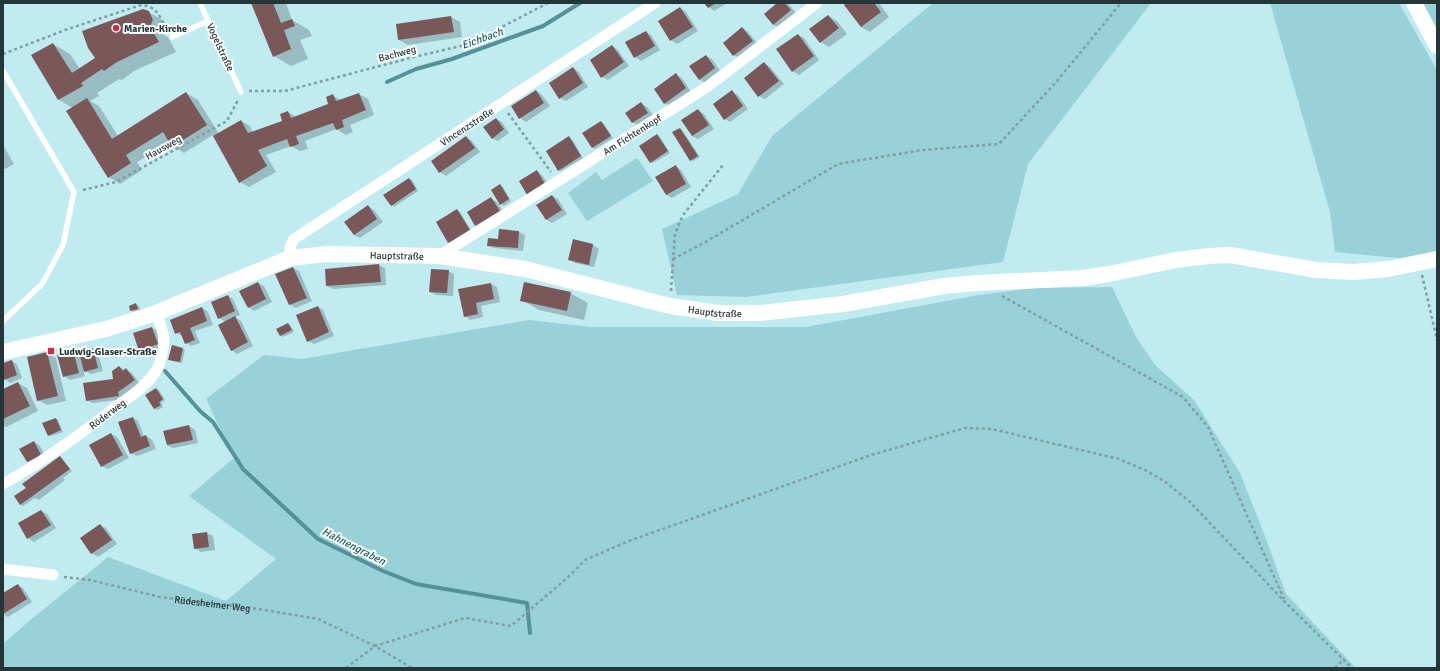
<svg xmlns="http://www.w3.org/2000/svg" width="1440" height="671" font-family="Signika,sans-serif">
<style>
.green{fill:#98d1d7}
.shadow{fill:#0003}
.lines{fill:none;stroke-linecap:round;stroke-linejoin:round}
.stream{stroke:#549198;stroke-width:4}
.building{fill:#7a585a}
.path{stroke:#7e9ea2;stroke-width:2.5;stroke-dasharray:3 3;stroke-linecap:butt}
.lane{stroke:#fff;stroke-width:5.5}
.street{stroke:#fff;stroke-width:11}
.secondary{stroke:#fff;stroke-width:16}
.poi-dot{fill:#c0304f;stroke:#fff;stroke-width:1.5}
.labels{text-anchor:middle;stroke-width:4;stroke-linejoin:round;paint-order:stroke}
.poi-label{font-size:10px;font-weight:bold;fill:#253638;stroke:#fff;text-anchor:start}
.street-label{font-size:10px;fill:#253638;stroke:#fff}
.water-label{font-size:11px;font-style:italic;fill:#1c5f66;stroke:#fff}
</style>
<rect width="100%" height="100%" fill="#c0ebf0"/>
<g class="green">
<polygon points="933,3 1151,3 1028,164 1003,262 746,297 677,295 662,229 738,194 772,136"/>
<polygon points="1270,3 1399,3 1437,70 1437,251 1408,259 1335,252 1330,212"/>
<polygon points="1420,3 1437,3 1437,36"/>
<polygon points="637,158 653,181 587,221 568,193 596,172 602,180"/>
<polygon points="1112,287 1136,337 1155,365 1194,400 1240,473 1265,536 1286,594 1356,668 3,668 3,644 28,622 108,557 226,601 276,559 189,496 234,458 206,399 264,355 302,359 529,320 591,327 806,327 979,295 1033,288"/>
</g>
<g class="shadow">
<polygon points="253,3 286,3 292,20 309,30 312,36 300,40 308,59 291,66 274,56"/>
<polygon points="706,3 727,3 714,11 709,7"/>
<polygon points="778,3 788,3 796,13 779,28 774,25 765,14"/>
<polygon points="848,3 879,3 889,17 870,32 861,27"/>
<polygon points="680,8 686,12 698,31 677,44 671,40 659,21"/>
<polygon points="148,12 161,19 164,28 162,32 160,33 168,37 176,52 134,71 122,80 119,79 97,93 99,96 90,101 99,106 118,136 186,93 198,100 219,134 241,121 250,126 253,133 284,121 288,112 296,117 329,105 333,96 341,100 359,94 368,99 374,115 350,125 353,132 346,135 336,129 305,141 308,149 300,151 291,146 266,155 276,172 249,187 240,182 213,135 184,153 173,146 170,142 137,162 142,170 120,184 109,177 73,108 59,100 32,56 53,44 70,54 80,69 96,59"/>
<polygon points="828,16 837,21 847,34 829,47 821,42"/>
<polygon points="451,17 460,22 462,37 408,45 399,40"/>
<polygon points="743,28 748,32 758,44 740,59 734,55 724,43"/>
<polygon points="646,32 651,35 660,50 641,61 635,57"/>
<polygon points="798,35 804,38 819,60 799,75 793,71"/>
<polygon points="612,46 618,50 629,66 608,80 602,77"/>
<polygon points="706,56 712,59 721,72 705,83 699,79"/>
<polygon points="764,63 770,67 784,84 765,99 759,96"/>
<polygon points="573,68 579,72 588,87 566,101 560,98"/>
<polygon points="676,75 682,78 691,92 670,106 664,103"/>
<polygon points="536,91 542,95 550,106 526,122 520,118"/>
<polygon points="732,92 738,95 748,109 730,122 725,119"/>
<polygon points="641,103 647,107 654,116 638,126 633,122"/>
<polygon points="698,110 704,114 714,129 698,139 692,136"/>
<polygon points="496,119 502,122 509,133 498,141 492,138"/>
<polygon points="601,122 604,124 613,138 595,149 592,147"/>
<polygon points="680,129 682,130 700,157 693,161 691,160"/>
<polygon points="657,136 660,137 670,153 653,163 651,162"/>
<polygon points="466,137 472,141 480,152 446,176 440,172 432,161"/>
<polygon points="569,138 572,139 583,158 561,171 558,170"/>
<polygon points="3,145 14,164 3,170"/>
<polygon points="676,167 681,170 691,187 672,198 667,195"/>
<polygon points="537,172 542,175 550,187 527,194"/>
<polygon points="409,179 412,180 418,191 394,207 392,205"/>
<polygon points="500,185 503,187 511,201 504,206 501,204"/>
<polygon points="552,196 558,199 567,214 552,223 547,220"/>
<polygon points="491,199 497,202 505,214 481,229 476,225"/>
<polygon points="368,206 374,210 383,222 360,238 354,235"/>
<polygon points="457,210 460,212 472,232 451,243 449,242"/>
<polygon points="500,230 519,232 525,235 523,251 494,248 488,245 499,240"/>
<polygon points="573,241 593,245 599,249 594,267 575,263 569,259"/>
<polygon points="379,265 385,268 386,285 333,289 327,286 326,270"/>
<polygon points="293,268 299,271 312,301 296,308 290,305 277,275"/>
<polygon points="448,271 454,274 453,296 436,295 430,292"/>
<polygon points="258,283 264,286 272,302 254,311 249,307"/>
<polygon points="491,284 497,287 500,302 481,306 483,317 470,320 465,316"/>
<polygon points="570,293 588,303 584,320 539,310 522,300"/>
<polygon points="228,296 233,299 240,315 235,317 241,321 253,346 237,354 231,350 226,322 219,318"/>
<polygon points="136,304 139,306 140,310 134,312 131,310"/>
<polygon points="318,307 323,310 334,336 314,344 308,341"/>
<polygon points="202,308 208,312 213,325 195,331 200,343 191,346 186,343 183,336 176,333"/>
<polygon points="288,324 290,325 294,332 283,337 281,336 277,329"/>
<polygon points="152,328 158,331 163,348 145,354 140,350"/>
<polygon points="93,349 98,353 103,371 91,374 83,370 85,376 70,380 64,376 73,351 81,356"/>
<polygon points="183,349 185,350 182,363 172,361"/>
<polygon points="47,353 56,358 66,401 47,405 38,400 28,358"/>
<polygon points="11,361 17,364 22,378 10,383 5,379 3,375 3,364"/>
<polygon points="119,367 132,373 140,384 124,399 93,403 87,400 114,380"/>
<polygon points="18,383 27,388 38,411 6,427 3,425 3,390"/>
<polygon points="156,389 159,390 165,400 161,403 163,407 158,410 155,409 146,395"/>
<polygon points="133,418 138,421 144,437 146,436 152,440 156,449 137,456 131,453"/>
<polygon points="56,419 58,420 63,432 51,436 48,435"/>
<polygon points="189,426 195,430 198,443 173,448 167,445 164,432"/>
<polygon points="111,434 117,437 129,458 108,469 102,466"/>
<polygon points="34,442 40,446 46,458 33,465 27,461"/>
<polygon points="60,458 72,471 63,478 65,480 39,500 35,498 23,506 21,505 15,497 27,489"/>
<polygon points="41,511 47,514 56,528 34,542 28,538"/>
<polygon points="100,525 106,528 117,544 98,557 92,553"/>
<polygon points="207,533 213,536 215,550 201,552 195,548 193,535"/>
<polygon points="18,585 23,588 32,602 8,617 3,614 3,594"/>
</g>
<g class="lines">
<g class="stream">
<polyline points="387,82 416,69 452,59 543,26 580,3"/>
<polyline points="165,371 200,411 213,422 243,469 318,539 383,571 416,584 527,603 530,633"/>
</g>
</g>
<g class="building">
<polygon points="251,3 273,3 281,23 292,19 295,26 284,30 291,49 273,57"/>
<polygon points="704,3 716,3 708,8"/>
<polygon points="777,3 785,3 791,10 773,25 764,14"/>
<polygon points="846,3 874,3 881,12 861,27 844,5"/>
<polygon points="680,7 693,27 670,41 658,21"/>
<polygon points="143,9 149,11 153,20 150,26 159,42 117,62 104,71 102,69 81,83 83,86 58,100 31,55 53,43 72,73 95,58 88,48 82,31"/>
<polygon points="828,15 839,28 820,43 809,29"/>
<polygon points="451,16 454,32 398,40 396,24"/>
<polygon points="742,27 753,41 733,56 723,43"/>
<polygon points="646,31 655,46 634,58 625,42"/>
<polygon points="798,34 814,56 792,72 776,49"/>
<polygon points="612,45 624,62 601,78 590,60"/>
<polygon points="706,55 715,68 699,80 689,66"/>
<polygon points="764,62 779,81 758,97 744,78"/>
<polygon points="573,67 583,83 559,99 549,83"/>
<polygon points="676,73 686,88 664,104 654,89"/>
<polygon points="536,90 544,103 519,119 511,106"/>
<polygon points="732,90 743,106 724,120 713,104"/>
<polygon points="186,92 207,125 172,147 163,132 126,155 131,163 108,178 66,111 87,98 112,139"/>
<polygon points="359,93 366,110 342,120 344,127 336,130 333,123 296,136 299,144 290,147 287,139 258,150 267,166 239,183 213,136 241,120 248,133 282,121 280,114 288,111 291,118 328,104 326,97 333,94 336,101"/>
<polygon points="641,102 648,113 632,123 625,113"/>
<polygon points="698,109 709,125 692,136 681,120"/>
<polygon points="496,118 504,129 492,139 483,127"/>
<polygon points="601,121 611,136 592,148 582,133"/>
<polygon points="680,128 698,156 690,161 672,132"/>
<polygon points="657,134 668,151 650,163 639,146"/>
<polygon points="466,136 475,148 439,173 431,161"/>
<polygon points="569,136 581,156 558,171 546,151"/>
<polygon points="676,165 686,184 666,195 655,177"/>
<polygon points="537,170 545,184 527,195 519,181"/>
<polygon points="409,178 416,189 391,206 383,195"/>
<polygon points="500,184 509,199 500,205 491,190"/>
<polygon points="552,195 562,210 546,220 536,205"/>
<polygon points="491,197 500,211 475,226 467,212"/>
<polygon points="368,205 377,219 354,235 344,222"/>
<polygon points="457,209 470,230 448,243 436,222"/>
<polygon points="499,229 519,231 518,248 487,246 488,238 498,239"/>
<polygon points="573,239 593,244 589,265 568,260"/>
<polygon points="379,264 381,282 326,286 325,269"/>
<polygon points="293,267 307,298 289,305 275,274"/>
<polygon points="431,269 449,270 447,293 429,292"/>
<polygon points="258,282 266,299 248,308 239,291"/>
<polygon points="524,282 571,292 567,311 520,301"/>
<polygon points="491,283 494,299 476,303 478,314 464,317 458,289"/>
<polygon points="228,295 235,311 218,319 211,302"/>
<polygon points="136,303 138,309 130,311 129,306"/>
<polygon points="318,306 329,332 307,342 296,315"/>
<polygon points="202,307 207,321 190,328 195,340 185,344 180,332 175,334 170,320"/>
<polygon points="235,316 248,342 231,351 218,325"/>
<polygon points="288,323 292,330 280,336 276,329"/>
<polygon points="152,327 158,344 139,351 133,333"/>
<polygon points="172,345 183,348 180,362 168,360"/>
<polygon points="93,348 98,368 84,372 79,352"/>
<polygon points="73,350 79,373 63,377 57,355"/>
<polygon points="47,352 58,396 37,401 27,357"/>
<polygon points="12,360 17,375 4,380 3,363"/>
<polygon points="119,366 123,371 126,368 135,380 118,392 119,396 86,401 83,383 113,379 112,371"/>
<polygon points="18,382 30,406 3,419 3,389"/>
<polygon points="156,388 163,399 159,402 161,405 154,409 145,395"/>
<polygon points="133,417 141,437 146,435 150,446 130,454 118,422"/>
<polygon points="56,418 61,430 48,436 42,423"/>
<polygon points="189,425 193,440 167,445 163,431"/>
<polygon points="111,433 123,455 101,467 89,445"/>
<polygon points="34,441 41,455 27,462 19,449"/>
<polygon points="60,456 70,469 20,505 14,496 26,488 22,484"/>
<polygon points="41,510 51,525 27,539 18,523"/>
<polygon points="100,524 112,540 91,554 80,538"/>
<polygon points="207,532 209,547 194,549 192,534"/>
<polygon points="18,584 27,599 3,614 3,593"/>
</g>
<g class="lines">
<g class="path">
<path d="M 3,54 L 65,30 L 141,5 C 157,6 160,17 167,30"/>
<polyline points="249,91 285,91 414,57 469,44 548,3"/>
<polyline points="508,113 551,172"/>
<polyline points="83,190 116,182 227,121 238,100"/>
<polyline points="673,259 702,244 838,164 923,150 999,144 1057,81 1121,3"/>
<polyline points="1422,275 1437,340"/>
<polyline points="671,291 675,234 683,215 723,165"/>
<polyline points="1002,296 1183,397 1208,427 1284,599"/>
<path id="s1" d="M 64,577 L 90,580 L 160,597 L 259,609 L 318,619 L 375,646 L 412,668"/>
<polyline points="346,668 375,646 465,618 511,626 566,579 585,560 629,541 871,455 965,428 992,429 1119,459 1145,470 1164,481 1189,501 1285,602 1352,668"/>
<polyline points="1335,668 1344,659"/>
</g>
<g class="lane">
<polyline points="200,3 241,92"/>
<polyline points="172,37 208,21"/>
<polyline points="3,71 74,192 63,245 42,284 3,321"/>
</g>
<g class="street">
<path id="s2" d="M 439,256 L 707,87 L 817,3"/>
<path id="s3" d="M 290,258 L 290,247 L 294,239 L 655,3"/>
<path id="s4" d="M 3,484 C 43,462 77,437 113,409 C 128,398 146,387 156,371 C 159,366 161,359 162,354 C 167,339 161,326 156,313"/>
<polyline points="3,569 53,575"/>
</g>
<g class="secondary">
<polyline points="1414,3 1437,46"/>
<path id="s5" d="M 3,352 L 106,329 L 156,313 L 290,258 L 327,254 L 439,256 L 525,269 L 670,306 L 719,313 L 760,313 L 843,304 L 944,286 L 977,283 L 1083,278 L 1109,274 L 1176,260 L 1209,256 L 1230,255 L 1316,270 L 1354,272 L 1388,269 L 1437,259"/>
</g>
</g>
<g class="poi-dot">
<circle cx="116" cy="28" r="4"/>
<rect x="47" y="347" width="8" height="8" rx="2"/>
</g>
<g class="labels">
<g class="poi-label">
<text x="124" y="32">Marien-Kirche</text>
<text x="59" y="355">Ludwig-Glaser-Straße</text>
</g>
<g class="street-label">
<text transform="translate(221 47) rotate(65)" y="4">Vogelstraße</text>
<text transform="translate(397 53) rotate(-15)" y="4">Bachweg</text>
<text dy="4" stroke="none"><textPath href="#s3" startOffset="226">Vincenzstraße</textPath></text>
<text dy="4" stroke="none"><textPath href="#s2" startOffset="228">Am Fichtenkopf</textPath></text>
<text transform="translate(163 147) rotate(-29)" y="4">Hausweg</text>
<text dy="4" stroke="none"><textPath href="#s5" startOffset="410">Hauptstraße</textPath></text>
<text dy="4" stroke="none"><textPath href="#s5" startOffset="734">Hauptstraße</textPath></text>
<text dy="4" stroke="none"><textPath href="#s4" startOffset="126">Röderweg</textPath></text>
<text dy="4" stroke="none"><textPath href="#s1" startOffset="151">Rüdesheimer Weg</textPath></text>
</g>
<g class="water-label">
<text transform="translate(482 38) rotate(-20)" y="4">Eichbach</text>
<text transform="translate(354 546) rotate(27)" y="4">Hahnengraben</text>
</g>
</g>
<rect width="1440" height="671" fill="none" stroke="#253638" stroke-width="8"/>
</svg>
